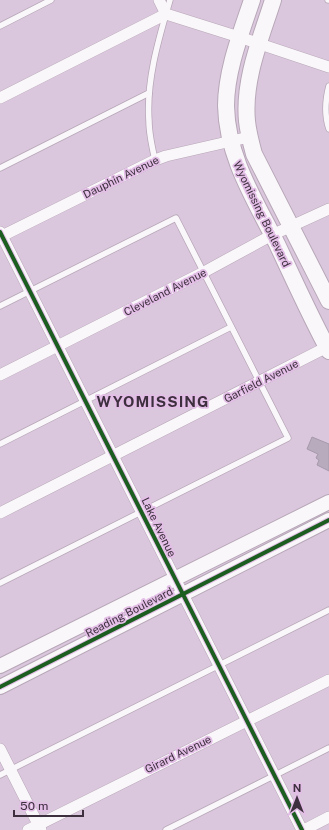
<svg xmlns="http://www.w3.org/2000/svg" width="329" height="830" font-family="'Public Sans',sans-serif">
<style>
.building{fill:#b8abbe;stroke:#a69aac}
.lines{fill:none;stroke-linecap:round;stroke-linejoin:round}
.service-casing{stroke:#b7a7b8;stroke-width:7}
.minor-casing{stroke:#b7a7b8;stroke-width:12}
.tertiary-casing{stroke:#b7a7b8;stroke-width:16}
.secondary-casing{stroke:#b7a7b8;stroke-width:18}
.service{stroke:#faf7fa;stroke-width:5.5}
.minor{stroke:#faf7fa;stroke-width:11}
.tertiary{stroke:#faf7fa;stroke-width:14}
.secondary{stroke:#faf7fa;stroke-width:16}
.cycleway-casing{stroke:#e3bee6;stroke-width:6}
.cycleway{stroke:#1b5e20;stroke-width:4}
.labels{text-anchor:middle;stroke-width:3.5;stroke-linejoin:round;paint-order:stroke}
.street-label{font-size:11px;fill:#3e2f3f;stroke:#e3bee6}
.district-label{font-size:15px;font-weight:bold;letter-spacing:1px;fill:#3e2f3f;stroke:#e3bee6}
</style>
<rect width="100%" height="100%" fill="#dbc7dd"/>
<polygon class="building" points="312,437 329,444 329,471 317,465 319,460 316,458 318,454 307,449"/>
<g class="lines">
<g class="service-casing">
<g id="service">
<polyline points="328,0 329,0"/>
<polyline points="0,26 51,0"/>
<path d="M 329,86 C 325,101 324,114 329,129"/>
<path d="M 155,160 C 152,147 149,134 149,121 C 146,80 159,38 170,0"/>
<polyline points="0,168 149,93"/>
<polyline points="0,306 176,218 288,438 0,583"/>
<polyline points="0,444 231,327"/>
<polyline points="0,775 329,610"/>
<polyline points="166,830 329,748"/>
</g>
</g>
<g class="minor-casing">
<g id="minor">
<polyline points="159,0 166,14"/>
<polyline points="0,98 166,14 239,37 329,67"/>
<polyline points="0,232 302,830"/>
<polyline points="0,237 155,160 166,156 249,137"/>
<polyline points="0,375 204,272 272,235 329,209"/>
<polyline points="0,513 329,346"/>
<polyline points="0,749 41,830"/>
<polyline points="28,830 329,680"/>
<polyline points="304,830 329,817"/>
</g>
</g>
<g class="tertiary-casing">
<g id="tertiary">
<polyline points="0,666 329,502"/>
<polyline points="0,687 329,520"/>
</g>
</g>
<g class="secondary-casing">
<g id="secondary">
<path d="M 252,0 C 241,33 226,71 226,106 C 227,157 255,200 277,244 C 294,280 310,316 329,351"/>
<path d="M 273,0 C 261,38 243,80 247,121 C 248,132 251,143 254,154 L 329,301"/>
</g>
</g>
<use href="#service" class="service"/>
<use href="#minor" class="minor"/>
<use href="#tertiary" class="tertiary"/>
<use href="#secondary" class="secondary"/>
<g class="cycleway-casing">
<g id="cycleway">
<polyline points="0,232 302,830"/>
<polyline points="0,687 329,520"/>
</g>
</g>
<use href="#cycleway" class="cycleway"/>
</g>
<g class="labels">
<g class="street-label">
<text transform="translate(121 177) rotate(-26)" y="4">Dauphin Avenue</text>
<text transform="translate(262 214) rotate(64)" y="4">Wyomissing Boulevard</text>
<text transform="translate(165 292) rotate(-27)" y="4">Cleveland Avenue</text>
<text transform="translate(261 381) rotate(-27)" y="4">Garfield Avenue</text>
<text transform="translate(159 527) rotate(64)" y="4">Lake Avenue</text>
<text transform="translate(129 612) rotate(-27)" y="4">Reading Boulevard</text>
<text transform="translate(178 754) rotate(-26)" y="4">Girard Avenue</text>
</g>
<g class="district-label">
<text x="153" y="407">WYOMISSING</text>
</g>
</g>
<g transform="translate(297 798)" stroke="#e3bee6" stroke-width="3" paint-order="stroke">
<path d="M0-3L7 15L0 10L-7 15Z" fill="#3e2f3f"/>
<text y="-6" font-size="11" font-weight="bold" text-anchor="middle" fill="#3e2f3f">N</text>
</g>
<path d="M14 810v6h69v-6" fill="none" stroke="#3e2f3f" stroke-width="2"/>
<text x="20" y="810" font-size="12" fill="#3e2f3f" stroke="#e3bee6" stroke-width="3" paint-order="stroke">50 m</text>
</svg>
